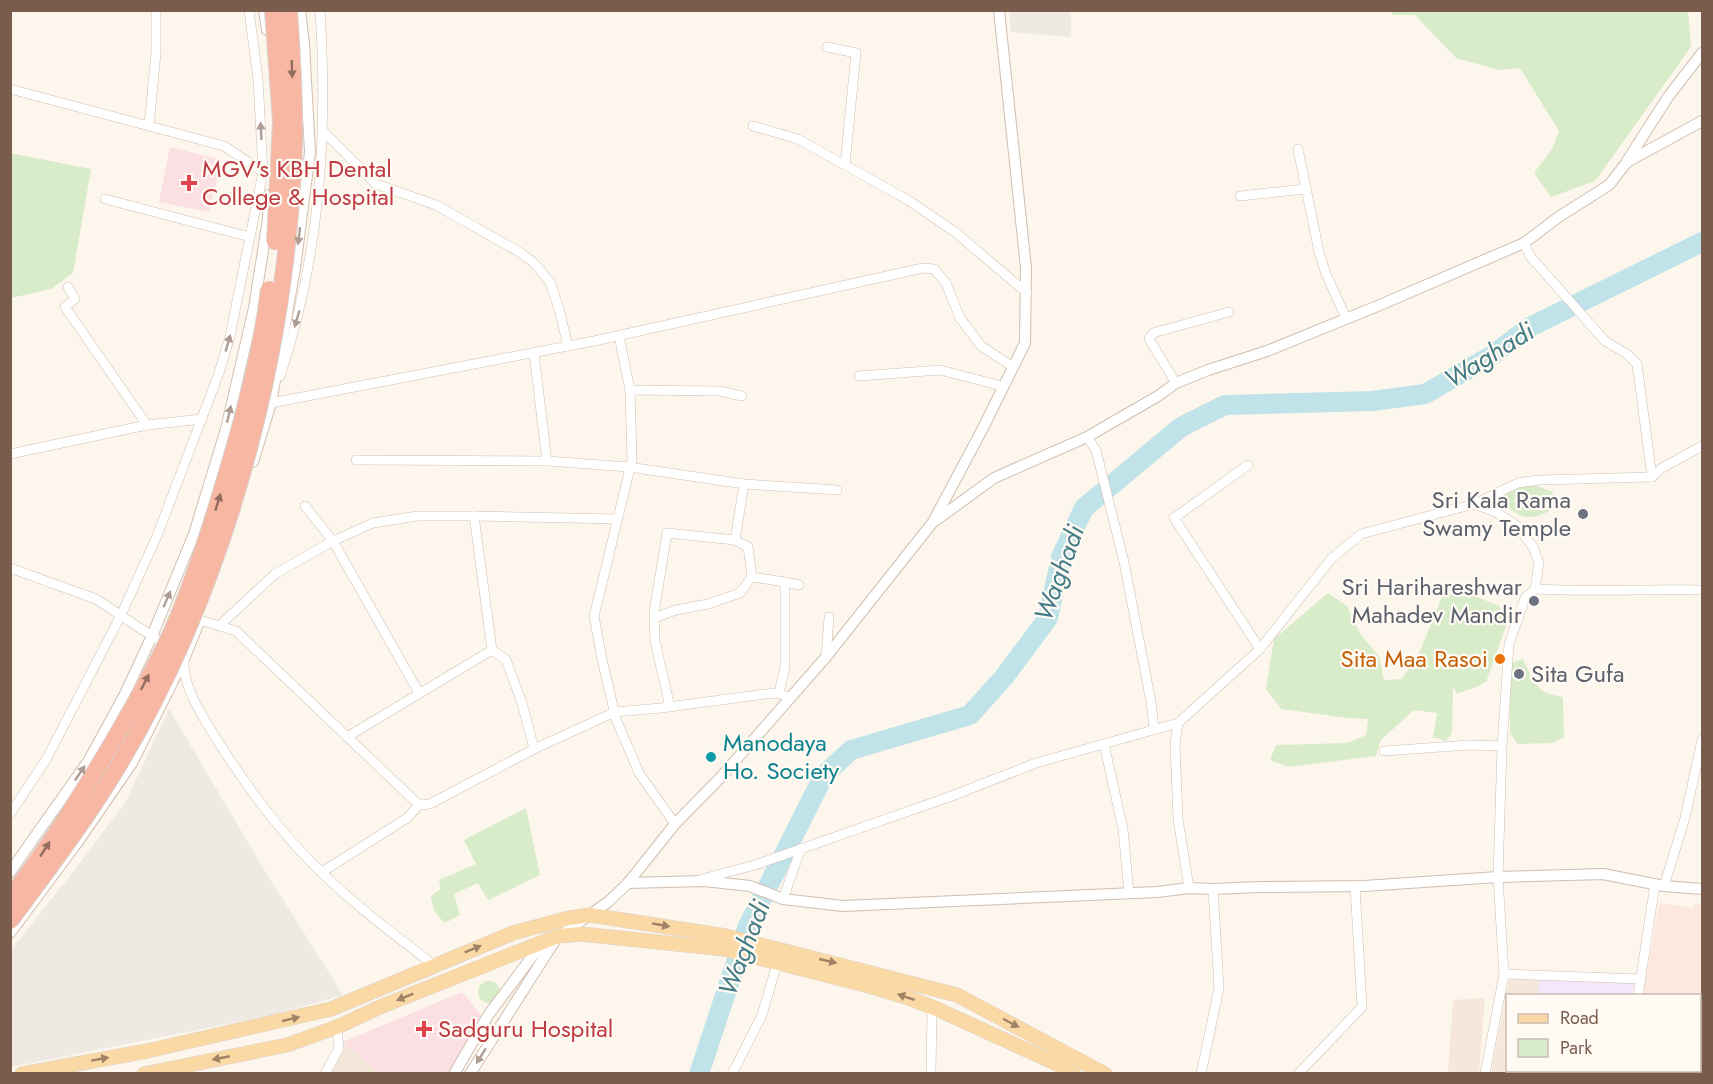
<svg xmlns="http://www.w3.org/2000/svg" width="1713" height="1084" font-family="Jost,sans-serif">
<style>
.residential{fill:#f5e8da}
.commercial{fill:#fde8e0}
.industrial{fill:#efe9e4}
.education{fill:#f3e8fa}
.medical{fill:#fbdfe3}
.green{fill:#d8ecc9}
.lines{fill:none;stroke-linecap:round;stroke-linejoin:round}
.river{stroke:#bfe3e8;stroke-width:20}
.minor-casing{stroke:#d1beb0;stroke-width:10}
.tertiary-casing{stroke:#d1beb0;stroke-width:12}
.primary-casing{stroke:#dad1cd;stroke-width:15}
.minor{stroke:#fff;stroke-width:9}
.tertiary{stroke:#fff;stroke-width:10}
.primary{stroke:#fbd9a5;stroke-width:14}
.motorway-bridge-casing{stroke:#dad1cd;stroke-width:18;stroke-linecap:butt}
.motorway-bridge{stroke:#f7b7a3;stroke-width:16}
.oneway{fill:#936e5e}
.oneway2{fill:#af9d94}
.oneway3{fill:#a18267}
.health-dot{fill:#e0444e;stroke:#fffaf3;stroke-width:2}
.worship-dot{fill:#6b7280;stroke:#fffaf3;stroke-width:2}
.food-dot{fill:#e8710a;stroke:#fffaf3;stroke-width:2}
.culture-dot{fill:#0f9aa8;stroke:#fffaf3;stroke-width:2}
.labels{text-anchor:middle;stroke-width:4.5;stroke-linejoin:round;paint-order:stroke}
.health-label{font-size:24px;fill:#be3a42;stroke:#fffaf3;text-anchor:start}
.worship-label{font-size:24px;fill:#5b616d;stroke:#fffaf3;text-anchor:end}
.food-label{font-size:24px;fill:#c56008;stroke:#fffaf3;text-anchor:end}
.culture-label{font-size:24px;fill:#0d838f;stroke:#fffaf3;text-anchor:start}
.water-label{font-size:26px;font-style:italic;fill:#437c86;stroke:#fffaf3}
</style>
<rect width="100%" height="100%" fill="#fdf6ec"/>
<g class="residential">
<polygon points="1510,975 1538,976 1538,995 1508,996 1508,1070 1589,1070 1589,1073 1491,1074"/>
<polygon points="1485,998 1479,1073 1448,1073 1453,1000"/>
<polygon points="343,1042 379,1073 328,1074"/>
</g>
<polygon class="commercial" points="1659,903 1693,908 1695,903 1702,904 1702,1073 1680,1072 1700,1070 1700,996 1643,996"/>
<g class="industrial">
<polygon points="1009,11 1071,11 1071,37 1011,32"/>
<polygon points="169,709 265,871 343,995 277,1014 11,1067 11,950 73,872 125,803"/>
</g>
<polygon class="education" points="1538,976 1635,980 1632,995 1538,996"/>
<g class="medical">
<polygon points="170,147 222,160 209,212 159,202"/>
<polygon points="462,992 481,1015 450,1073 379,1073 343,1042"/>
</g>
<g class="green">
<polygon points="1391,11 1688,11 1691,47 1595,181 1551,197 1534,173 1552,149 1559,131 1520,68 1499,70 1456,58 1415,15 1393,15"/>
<polygon points="10,153 91,169 73,273 51,289 11,298"/>
<path d="M 1527,486 L 1537,486 L 1553,492 L 1551,510 C 1526,524 1519,516 1498,500 L 1504,492 Z"/>
<polygon points="1460,590 1499,606 1508,621 1486,682 1476,687 1457,694 1453,687 1452,733 1446,741 1433,737 1437,713 1414,710 1381,740 1376,756 1288,767 1270,760 1276,745 1348,743 1366,735 1368,719 1347,718 1281,709 1266,689 1274,639 1328,593 1347,606 1361,635 1379,656 1384,680 1402,679 1419,653 1442,597"/>
<path d="M 1523,659 C 1535,683 1535,693 1563,697 L 1564,737 L 1552,743 L 1517,744 L 1510,733 L 1510,663 Z"/>
<path d="M 526,808 L 540,875 L 488,900 L 478,883 L 454,894 L 460,915 L 445,923 C 436,915 432,907 431,896 L 441,889 L 439,880 L 476,864 L 464,840 Z"/>
<circle cx="489" cy="992" r="11"/>
</g>
<g class="lines">
<polyline class="river" points="699,1074 748,926 824,775 851,750 970,715 1004,677 1048,618 1061,557 1084,508 1181,427 1225,405 1372,401 1425,394 1491,356 1530,327 1702,242"/>
<g class="minor-casing">
<g id="minor">
<polyline points="827,47 856,53 845,165"/>
<polyline points="10,89 224,146 263,172"/>
<polyline points="149,126 156,53 156,10"/>
<polyline points="753,126 798,139 908,200 955,232 1027,293"/>
<polyline points="323,131 376,184 436,205 521,253 534,263 550,282 559,309 568,346"/>
<polyline points="1298,149 1319,252 1326,274 1346,318"/>
<polyline points="1240,196 1306,189"/>
<polyline points="105,199 250,237"/>
<polyline points="1524,243 1530,256 1605,341 1627,354 1637,364 1652,477"/>
<polyline points="68,287 75,299 65,307 147,425"/>
<polyline points="619,336 630,390 632,460 594,616 602,659 616,719 639,773 675,824"/>
<polyline points="534,354 547,461"/>
<path d="M 280,376 C 320,258 328,135 320,10"/>
<polyline points="859,376 940,370 1002,386"/>
<polyline points="1176,383 1149,339 1153,333 1229,312"/>
<polyline points="630,390 719,391 742,396"/>
<polyline points="272,398 271,403 594,341 923,268 934,269 946,283 960,318 981,346 1012,366"/>
<polyline points="1087,437 1096,450 1124,562 1151,702 1154,729"/>
<polyline points="10,454 147,425 202,419"/>
<polyline points="356,460 547,461 629,467 744,484 837,490"/>
<polyline points="1248,465 1174,518 1260,649"/>
<polyline points="1474,504 1496,512 1517,526 1533,547 1539,563 1535,589 1525,598 1509,644 1502,746 1498,877 1504,974 1485,1074"/>
<polyline points="305,506 333,541 419,693"/>
<polyline points="474,516 617,519"/>
<polyline points="735,540 744,484"/>
<polyline points="10,568 96,599 167,646"/>
<polyline points="785,582 799,585"/>
<path d="M 1535,589 C 1590,592 1646,589 1702,590"/>
<polyline points="654,618 676,610 708,604 740,593 752,577 785,582 785,667 779,693"/>
<polyline points="200,620 236,631 419,805 430,804 534,749 615,712 661,708 765,694 779,693 790,698"/>
<polyline points="219,626 275,574 333,541 373,523 418,516 474,516 492,650 347,737"/>
<polyline points="492,650 506,660 522,703 534,749"/>
<polyline points="826,657 829,617"/>
<path d="M 184,661 C 183,689 204,719 219,743 C 246,785 276,827 311,862 C 348,900 392,933 434,965"/>
<polyline points="670,707 655,641 654,612 667,533 735,540 748,547 752,577"/>
<polyline points="1178,723 1175,744 1178,819 1189,888"/>
<polyline points="1104,744 1123,829 1129,893"/>
<polyline points="1384,751 1470,745 1502,746"/>
<polyline points="10,814 47,758 121,615 157,536 219,373 230,336 263,172 258,79 249,10"/>
<polyline points="322,872 407,818 419,805"/>
<polyline points="702,879 755,865 949,797 1036,763 1178,723 1260,649 1331,559 1361,534 1474,504 1518,483 1539,480 1652,477 1662,468 1702,446"/>
<polyline points="1664,886 1685,818 1702,740"/>
<polyline points="783,899 801,848"/>
<polyline points="1504,974 1641,979"/>
<polyline points="1638,996 1655,884"/>
<polyline points="1627,1070 1647,1074"/>
<polyline points="325,1074 339,1048 337,1027"/>
<polyline points="732,1074 762,1015 777,964"/>
<polyline points="931,1074 932,1008"/>
<polyline points="1201,1074 1219,988 1213,889"/>
<polyline points="1298,1074 1362,1007 1355,886"/>
</g>
</g>
<g class="tertiary-casing">
<g id="tertiary">
<polyline points="264,10 267,30"/>
<polyline points="1627,161 1668,97 1702,53"/>
<polyline points="253,462 271,403 295,268 310,152 304,44 300,10"/>
<polyline points="935,521 994,478 1087,437 1158,396 1176,383 1208,370 1267,351 1380,305 1524,243 1560,216 1609,185 1627,162 1702,121"/>
<polyline points="10,872 89,760 124,696 152,636 194,534 226,429 254,308 268,219 269,195"/>
<polyline points="628,883 704,881 750,886 783,899 843,906 1157,892 1189,888 1213,889 1260,887 1364,886 1498,877 1603,874 1664,886 1702,889"/>
<polyline points="10,933 77,843 132,763 184,659 199,622"/>
<polyline points="454,1074 489,1014 534,954 608,902 628,883 675,824 720,778 826,657 933,522 983,428 1025,343 1026,268 999,10"/>
<polyline points="470,1074 554,942"/>
</g>
</g>
<g class="primary-casing">
<g id="primary">
<polyline points="22,1074 147,1051 331,1009 513,933 569,918 590,915 726,936 957,995 1105,1074"/>
<polyline points="144,1074 287,1045 337,1027 380,1007 558,936 581,934 724,949 869,986 909,998 939,1010 1055,1063 1074,1074"/>
</g>
</g>
<use href="#minor" class="minor"/>
<use href="#tertiary" class="tertiary"/>
<use href="#primary" class="primary"/>
<g class="motorway-bridge-casing">
<g id="motorway-bridge">
<polyline points="273,10 281,122 275,242"/>
<path d="M 10,897 C 48,849 80,797 111,745 C 133,707 155,669 173,629 C 196,576 213,521 229,466 C 246,408 262,348 269,289"/>
<path d="M 10,921 C 47,871 85,821 117,768 C 226,588 288,352 294,143 C 295,99 292,54 289,10"/>
</g>
</g>
<use href="#motorway-bridge" class="motorway-bridge"/>
</g>
<defs><path id="oneway-solid" d="M-6-.8H1V-3.2L6.5 0L1 3.2V.8H-6Z" transform="scale(1.5)"/></defs>
<g class="oneway">
<use href="#oneway-solid" transform="translate(292 69) rotate(88)"/>
<use href="#oneway-solid" transform="translate(218 502) rotate(-73)"/>
<use href="#oneway-solid" transform="translate(145 682) rotate(-63)"/>
<use href="#oneway-solid" transform="translate(45 849) rotate(-57)"/>
</g>
<g class="oneway2">
<use href="#oneway-solid" transform="translate(261 131) rotate(-93)"/>
<use href="#oneway-solid" transform="translate(299 236) rotate(97)"/>
<use href="#oneway-solid" transform="translate(297 319) rotate(106)"/>
<use href="#oneway-solid" transform="translate(228 343) rotate(-74)"/>
<use href="#oneway-solid" transform="translate(229 414) rotate(-77)"/>
<use href="#oneway-solid" transform="translate(167 599) rotate(-67)"/>
<use href="#oneway-solid" transform="translate(80 773) rotate(-56)"/>
<use href="#oneway-solid" transform="translate(481 1056) rotate(122)"/>
</g>
<g class="oneway3">
<use href="#oneway-solid" transform="translate(661 925) rotate(10)"/>
<use href="#oneway-solid" transform="translate(473 949) rotate(-22)"/>
<use href="#oneway-solid" transform="translate(828 961) rotate(13)"/>
<use href="#oneway-solid" transform="translate(405 997) rotate(158)"/>
<use href="#oneway-solid" transform="translate(906 997) rotate(-161)"/>
<use href="#oneway-solid" transform="translate(291 1019) rotate(-13)"/>
<use href="#oneway-solid" transform="translate(1011 1023) rotate(28)"/>
<use href="#oneway-solid" transform="translate(221 1058) rotate(169)"/>
<use href="#oneway-solid" transform="translate(100 1059) rotate(-10)"/>
</g>
<g class="health-dot">
<path d="M186 174h6v6h6v6h-6v6h-6v-6h-6v-6h6z"/>
<path d="M421 1020h6v6h6v6h-6v6h-6v-6h-6v-6h6z"/>
</g>
<g class="worship-dot">
<circle cx="1583" cy="514" r="6"/>
<circle cx="1534" cy="601" r="6"/>
<circle cx="1519" cy="674" r="6"/>
</g>
<circle class="food-dot" cx="1500" cy="659" r="6"/>
<circle class="culture-dot" cx="711" cy="757" r="6"/>
<g class="labels">
<g class="health-label">
<text x="202" y="177">MGV's KBH Dental<tspan x="202" dy="28">College &amp; Hospital</tspan></text>
<text x="438" y="1037">Sadguru Hospital</text>
</g>
<g class="worship-label">
<text x="1571" y="508">Sri Kala Rama<tspan x="1571" dy="28">Swamy Temple</tspan></text>
<text x="1522" y="595">Sri Harihareshwar<tspan x="1522" dy="28">Mahadev Mandir</tspan></text>
<text x="1531" y="682" text-anchor="start">Sita Gufa</text>
</g>
<g class="food-label">
<text x="1488" y="667">Sita Maa Rasoi</text>
</g>
<g class="culture-label">
<text x="723" y="751">Manodaya<tspan x="723" dy="28">Ho. Society</tspan></text>
</g>
<g class="water-label">
<text transform="translate(1489 355) rotate(-32)" y="9">Waghadi</text>
<text transform="translate(1059 573) rotate(-70)" y="9">Waghadi</text>
<text transform="translate(744 948) rotate(-69)" y="9">Waghadi</text>
</g>
</g>
<rect width="1713" height="1084" fill="none" stroke="#7a5c4d" stroke-width="24"/>
<rect x="1506" y="994" width="195" height="78" fill="#fffaf3" stroke="#cabbb1" stroke-width="1.5"/>
<rect x="1518" y="1014" width="30" height="9" fill="#fbd9a5" stroke="#cabbb1" stroke-width="1.5"/>
<text x="1560" y="1024" font-size="18" fill="#7a5c4d">Road</text>
<rect x="1518" y="1039" width="30" height="18" fill="#d8ecc9" stroke="#cabbb1" stroke-width="1.5"/>
<text x="1560" y="1054" font-size="18" fill="#7a5c4d">Park</text>
</svg>
